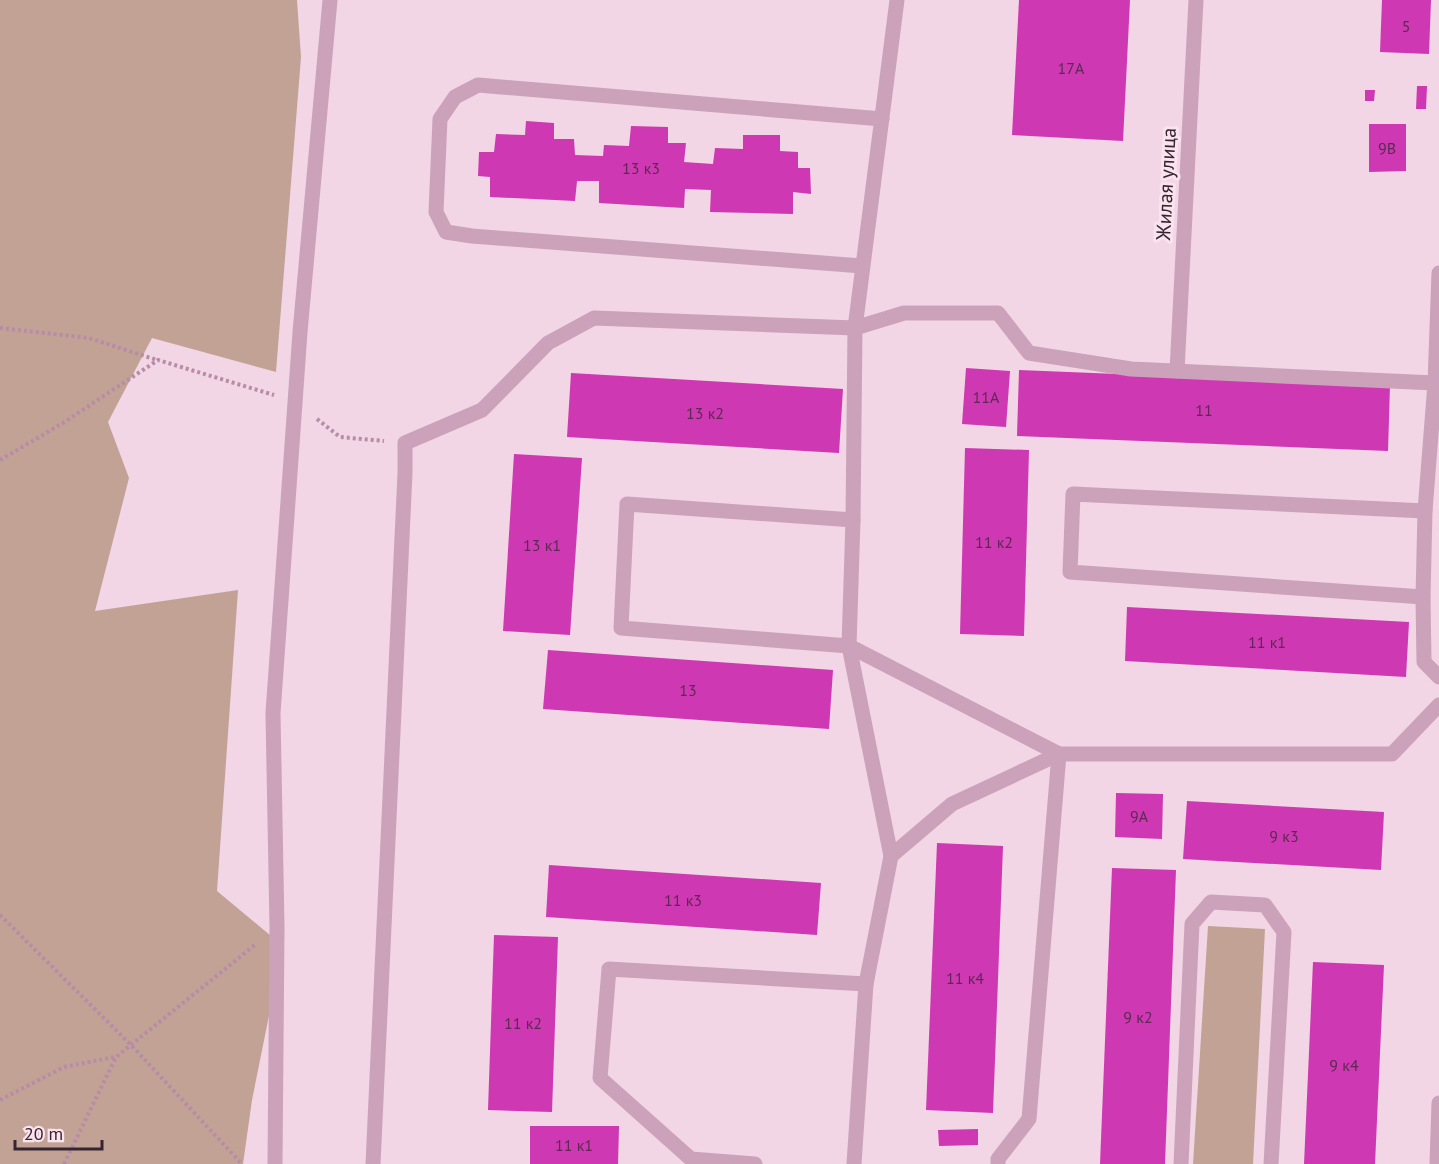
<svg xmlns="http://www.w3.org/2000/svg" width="1439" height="1164" font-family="'PT Sans',sans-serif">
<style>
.green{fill:#c2a295}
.building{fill:#cf38b3}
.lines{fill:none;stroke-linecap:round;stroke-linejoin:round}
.path{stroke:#b78ca7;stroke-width:4;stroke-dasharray:3 3;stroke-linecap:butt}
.minor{stroke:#cba2ba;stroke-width:15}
.labels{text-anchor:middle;stroke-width:6;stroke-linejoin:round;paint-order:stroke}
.number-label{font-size:16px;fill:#5c2a52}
.street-label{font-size:20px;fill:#352531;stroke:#fae2ef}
</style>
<rect width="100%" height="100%" fill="#f2d6e5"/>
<g class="green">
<polygon points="0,0 297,0 301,57 276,372 152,338 108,422 129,478 95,611 238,590 217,891 283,946 252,1100 243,1164 0,1164"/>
<polygon points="1208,926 1265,929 1253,1164 1193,1164"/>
</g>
<g class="building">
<polygon points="1019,0 1130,0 1123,141 1012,135"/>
<polygon points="1382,0 1431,0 1429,54 1380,52"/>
<polygon points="1417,86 1427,86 1426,109 1416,109"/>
<polygon points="1365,90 1375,90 1374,101 1365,101"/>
<polygon points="526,121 554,123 554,139 574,139 575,155 603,156 604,145 629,146 631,126 668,127 668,143 686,143 684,162 713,164 715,148 743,149 743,135 780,135 780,151 798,152 798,168 810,168 811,194 793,192 793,214 710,212 711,190 685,189 684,208 599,203 599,181 577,181 575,201 490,197 490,177 478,176 479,152 494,152 496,134 525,135"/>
<polygon points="1369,124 1406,124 1406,171 1369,172"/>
<polygon points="966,368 1010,371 1006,427 962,424"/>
<polygon points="1019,370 1390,385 1388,451 1017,436"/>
<polygon points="571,373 843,389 839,453 567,437"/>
<polygon points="965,448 1029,450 1024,636 960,634"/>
<polygon points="514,454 582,458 570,635 503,631"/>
<polygon points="1127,607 1409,622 1406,677 1125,661"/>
<polygon points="548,650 833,670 829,729 543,709"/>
<polygon points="1116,793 1163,794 1162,839 1115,837"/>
<polygon points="1187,801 1384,812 1381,870 1183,859"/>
<polygon points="937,843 1003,846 993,1113 926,1110"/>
<polygon points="549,865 821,883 817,935 546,917"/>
<polygon points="1112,868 1176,870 1165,1164 1100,1164"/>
<polygon points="494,935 558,937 552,1112 488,1110"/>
<polygon points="1313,962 1384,965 1375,1164 1304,1164"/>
<polygon points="530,1126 619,1126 618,1164 530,1164"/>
<polygon points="978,1129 978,1145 939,1146 938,1130"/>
</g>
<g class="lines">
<g class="path">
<polyline points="0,328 89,338 157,360"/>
<polyline points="317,419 340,437 384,441"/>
<polyline points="0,460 63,423 158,360 274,395"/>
<polyline points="0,915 131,1045 242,1164"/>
<polyline points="0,1100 64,1067 115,1057"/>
<polyline points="64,1164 116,1057 256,944"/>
</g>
<g class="minor">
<polyline points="862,266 472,236 446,232 436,212 440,119 455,97 478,85 882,119"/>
<polyline points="1177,371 1196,0"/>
<polyline points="1439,382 1435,383 1425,511 1423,597 1424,662 1439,677"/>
<polyline points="853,520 627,504 621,628 849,646 1059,754 1029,1119 998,1159 998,1164"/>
<polyline points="1423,597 1070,572 1073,494 1425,511"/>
<polyline points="891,856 849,646 853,520 855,328 904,313 998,313 1029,353 1131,369 1435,383 1439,273"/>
<polyline points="275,1164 277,927 273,713 300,332 330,0"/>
<polyline points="373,1164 405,473 405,443 482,410 548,343 594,318 855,328 897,0"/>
<polyline points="755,1164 691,1159 600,1078 609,969 866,984"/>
<polyline points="854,1164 866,984 891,856 952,804 1059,754 1392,754 1439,705"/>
<polyline points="1181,1164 1192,924 1211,902 1265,905 1284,932 1271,1164"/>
<polyline points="1437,1164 1439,1103"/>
</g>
</g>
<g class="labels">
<g class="number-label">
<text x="1406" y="32">5</text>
<text x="1071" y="74">17А</text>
<text x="1387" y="154">9В</text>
<text x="641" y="174">13 к3</text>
<text x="986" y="403">11А</text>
<text x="1204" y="416">11</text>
<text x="705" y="419">13 к2</text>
<text x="994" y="548">11 к2</text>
<text x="542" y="551">13 к1</text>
<text x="1267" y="648">11 к1</text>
<text x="688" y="696">13</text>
<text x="1139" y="822">9А</text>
<text x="1284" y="842">9 к3</text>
<text x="683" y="906">11 к3</text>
<text x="965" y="984">11 к4</text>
<text x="1138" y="1023">9 к2</text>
<text x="523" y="1029">11 к2</text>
<text x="1344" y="1071">9 к4</text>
<text x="574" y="1151">11 к1</text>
</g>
<g class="street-label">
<text transform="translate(1166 184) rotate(-87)" y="7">Жилая улица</text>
</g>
</g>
<path d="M15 1140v9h87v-9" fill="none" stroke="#352531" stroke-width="3"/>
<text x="24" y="1140" font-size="18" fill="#352531" stroke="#fae2ef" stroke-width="4.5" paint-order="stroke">20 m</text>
</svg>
